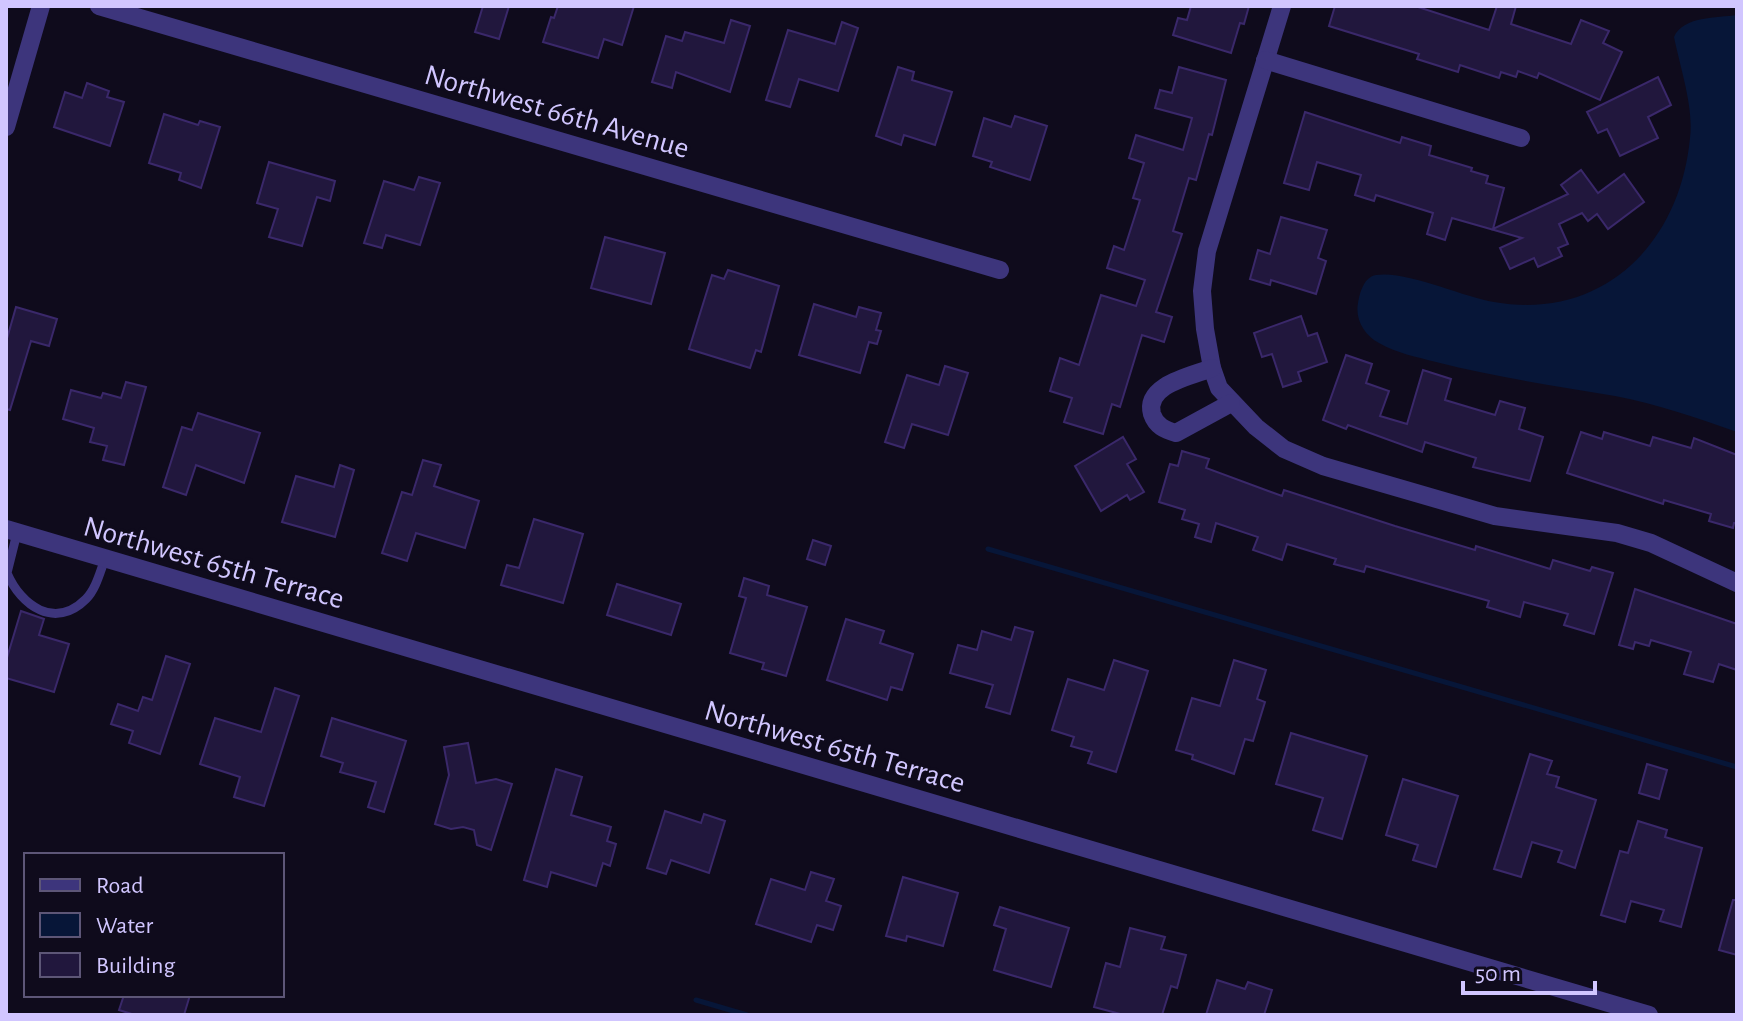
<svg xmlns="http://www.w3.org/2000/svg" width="1743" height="1021" font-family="'Alegreya Sans',sans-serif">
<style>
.water{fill:#071638}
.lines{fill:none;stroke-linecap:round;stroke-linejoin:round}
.stream{stroke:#071638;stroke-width:5}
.building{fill:#21173d;stroke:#3a286a;stroke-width:2}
.lane{stroke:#3d357c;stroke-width:9}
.street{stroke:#3d357c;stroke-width:18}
.labels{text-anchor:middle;stroke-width:6;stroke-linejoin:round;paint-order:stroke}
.street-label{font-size:30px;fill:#d1c6ff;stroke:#0f0b1c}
</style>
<rect width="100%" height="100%" fill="#0f0b1c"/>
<path class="water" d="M 1737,15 L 1737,432 C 1697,418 1657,404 1615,396 C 1555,386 1495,377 1436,362 C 1417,357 1396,353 1379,343 C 1364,335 1355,319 1358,303 C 1360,292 1364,277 1376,275 C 1406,270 1463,297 1494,302 C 1603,321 1680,244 1690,138 C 1694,108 1680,67 1674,37 C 1683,16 1717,18 1737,15 Z"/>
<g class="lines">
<g class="stream">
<polyline points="988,549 1737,767"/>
<polyline points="696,1000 747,1015"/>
</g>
</g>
<g class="building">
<polygon points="483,6 509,6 499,39 475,32"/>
<polygon points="558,6 634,6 622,45 604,39 598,58 543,42 551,17 554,18"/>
<polygon points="1191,6 1249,6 1244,24 1240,23 1231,53 1173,35 1178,18 1187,20"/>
<polygon points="1335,6 1415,6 1489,30 1497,6 1516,6 1511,24 1571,44 1581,20 1609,31 1603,43 1622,52 1600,100 1539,73 1537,78 1518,71 1516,77 1501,72 1499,78 1460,65 1458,72 1417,59 1419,54 1329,26"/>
<polygon points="731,20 750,26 730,92 676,72 672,88 652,82 666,36 682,41 685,32 724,43"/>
<polygon points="842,22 858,28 838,91 799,79 790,107 766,100 788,30 835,44"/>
<polygon points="898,67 914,72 912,80 952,92 935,145 904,135 901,145 876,136"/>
<polygon points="1179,67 1226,80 1212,135 1209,134 1196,180 1189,178 1173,231 1182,234 1156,312 1172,317 1164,342 1142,335 1120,407 1112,404 1103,434 1064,422 1072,398 1050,391 1060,358 1079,365 1101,295 1136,306 1145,280 1107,268 1114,246 1124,250 1140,200 1133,198 1144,163 1129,158 1136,135 1183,150 1192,118 1155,108 1160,90 1172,93"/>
<polygon points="1658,77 1671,105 1648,117 1658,138 1620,156 1607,129 1598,133 1587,112"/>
<polygon points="87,83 109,91 107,97 124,102 110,146 54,127 65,92 82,98"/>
<polygon points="1305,112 1400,143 1402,137 1431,146 1429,155 1472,168 1471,171 1488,176 1486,183 1504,188 1493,229 1568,194 1561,185 1581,170 1598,193 1624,174 1644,202 1608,229 1597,214 1588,221 1582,213 1559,224 1568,244 1558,248 1562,256 1538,267 1534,258 1510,269 1500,248 1522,238 1452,218 1445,240 1427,234 1433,213 1376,195 1374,201 1355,195 1361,175 1317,162 1309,190 1284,183"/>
<polygon points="164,114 198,125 200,121 220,127 201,188 179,180 181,173 149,163"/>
<polygon points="1015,116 1047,126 1030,180 990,167 992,162 973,156 984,118 1011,127"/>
<polygon points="269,162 335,181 330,201 317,197 302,246 269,237 278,209 257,203"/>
<polygon points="419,177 440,183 420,245 386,235 382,248 364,243 384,181 414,190"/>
<polygon points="1281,217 1327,230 1318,258 1326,261 1316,294 1271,280 1270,285 1250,279 1258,250 1270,254"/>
<polygon points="605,237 665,253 651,304 591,288"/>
<polygon points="728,270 779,286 761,352 756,350 750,368 689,349 712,275 724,279"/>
<polygon points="814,304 856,317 859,307 881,313 876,330 881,331 877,344 869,342 860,373 799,355"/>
<polygon points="16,307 57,319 49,346 31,341 10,410 6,409 6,342"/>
<polygon points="1301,316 1308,336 1317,333 1327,362 1298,372 1301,381 1283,387 1272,354 1262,357 1254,333"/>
<polygon points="1346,355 1372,364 1366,383 1389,391 1380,416 1407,424 1423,370 1451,379 1445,400 1495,415 1500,401 1525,408 1519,429 1543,437 1530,481 1473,467 1476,458 1425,442 1422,452 1348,425 1346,429 1323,420"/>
<polygon points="945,366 968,373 948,435 912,424 904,448 885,442 907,375 939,385"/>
<polygon points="126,382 146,387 124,465 103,460 107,446 90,442 94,428 63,419 71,390 101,398 103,393 121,398"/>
<polygon points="198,413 260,433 244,483 196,465 186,495 163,487 182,427 192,430"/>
<polygon points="1581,432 1602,439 1604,432 1650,446 1653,437 1691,448 1694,438 1737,455 1737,523 1734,523 1733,528 1709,521 1711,514 1664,500 1663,504 1567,473"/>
<polygon points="1123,437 1136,459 1127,464 1144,492 1130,500 1127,495 1101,511 1075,466"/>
<polygon points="1182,451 1209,459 1206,468 1282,496 1284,490 1395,526 1475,550 1476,546 1550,569 1553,560 1590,571 1592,567 1613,573 1594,634 1564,625 1568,614 1524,602 1520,617 1487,607 1489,601 1366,566 1364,572 1334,564 1336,559 1287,544 1282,560 1253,550 1258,537 1216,523 1211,542 1195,537 1199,524 1182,519 1185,510 1159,502 1170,464 1178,466"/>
<polygon points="423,460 441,465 434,486 479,501 465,548 416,533 407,561 382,553 402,492 412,495"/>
<polygon points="340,465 354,470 335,537 282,522 296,476 334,487"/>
<polygon points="534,519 583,534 563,603 501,585 507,565 519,568"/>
<polygon points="813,540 831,546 825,565 807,559"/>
<polygon points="744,578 769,586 767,595 807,607 786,676 762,669 764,663 730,653 746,598 739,596"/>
<polygon points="617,584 681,604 671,635 607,615"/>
<polygon points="1635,589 1737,624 1737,670 1719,664 1713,682 1684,674 1691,652 1651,640 1649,646 1635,642 1633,649 1619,645"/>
<polygon points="21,611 44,619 39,635 69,644 54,692 6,678 6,661"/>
<polygon points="846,619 884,631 880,643 913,654 902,690 891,687 887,700 827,680"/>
<polygon points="1015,627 1033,632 1010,714 986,707 993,685 950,673 958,645 977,650 982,631 1011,640"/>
<polygon points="166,656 190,664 160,754 129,743 133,731 111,724 118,704 138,711 143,697 152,700"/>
<polygon points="1114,660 1148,671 1116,772 1088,763 1092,752 1071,746 1074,737 1052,730 1068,679 1104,690"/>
<polygon points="1234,660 1266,670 1257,699 1265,702 1253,741 1245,739 1234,774 1192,759 1193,755 1176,750 1192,698 1220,706"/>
<polygon points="275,688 299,696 264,806 234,797 240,777 200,764 215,718 261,732"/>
<polygon points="332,718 406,741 384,812 368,807 376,782 340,772 343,763 321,756"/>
<polygon points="1291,733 1367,756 1342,839 1313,830 1323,798 1276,784"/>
<polygon points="468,743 476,783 496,779 512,784 491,850 477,845 474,830 463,827 451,829 435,824 449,775 444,747"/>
<polygon points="1530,754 1552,761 1547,774 1559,777 1556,787 1596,800 1575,868 1558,862 1562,851 1532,842 1521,877 1494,869"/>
<polygon points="1647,764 1667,770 1659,799 1639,793"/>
<polygon points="556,769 582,777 571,815 611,827 607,841 616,844 610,866 603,863 596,886 551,872 547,887 524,880"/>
<polygon points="1403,779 1458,796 1436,867 1413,860 1418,845 1386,835"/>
<polygon points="665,811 701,823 704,814 725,821 709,873 671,860 666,874 647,868"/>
<polygon points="1638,821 1667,830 1665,837 1702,848 1681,927 1660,921 1664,910 1631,901 1625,922 1601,915 1620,851 1628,853"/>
<polygon points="811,872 834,879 826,901 841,906 833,930 817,925 811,942 756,924 771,879 805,890"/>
<polygon points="903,877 958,893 943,946 907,936 906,941 886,936"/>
<polygon points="1733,900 1737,900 1737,955 1719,950"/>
<polygon points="1000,907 1069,928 1051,987 994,970 1006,929 994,925"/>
<polygon points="1130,928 1165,937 1161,949 1186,955 1177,988 1171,986 1162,1015 1124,1015 1094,1007 1106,963 1120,967"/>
<polygon points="1217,980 1245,989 1248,982 1272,990 1264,1015 1206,1015"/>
<polygon points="124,995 190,995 184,1015 135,1015 119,1010"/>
</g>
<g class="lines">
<path class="lane" d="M 17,533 L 7,573 C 21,606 55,630 86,599 C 96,589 100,572 105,559"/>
<g class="street">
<polyline points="99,6 1000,270"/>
<polyline points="1282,6 1207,251 1202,291 1205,329 1212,368 1219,388 1256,427 1284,449 1323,466 1495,516 1617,533 1651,543 1737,583"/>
<polyline points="1265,60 1521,138"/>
<polyline points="6,127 41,6"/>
<path d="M 1212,368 C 1191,376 1144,385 1152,414 C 1156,426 1165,430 1176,433 L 1231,403"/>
<polyline points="6,529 1649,1015"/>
</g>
</g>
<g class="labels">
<g class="street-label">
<text transform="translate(557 111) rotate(16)" y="10">Northwest 66th Avenue</text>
<text transform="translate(214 562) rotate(16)" y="10">Northwest 65th Terrace</text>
<text transform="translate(835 746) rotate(16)" y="10">Northwest 65th Terrace</text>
</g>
</g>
<rect width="1743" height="1021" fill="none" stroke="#d1c6ff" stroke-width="16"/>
<rect x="24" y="853" width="260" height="144" fill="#0f0b1c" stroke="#5d5677" stroke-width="2"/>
<rect x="40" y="879" width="40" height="12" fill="#3d357c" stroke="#5d5677" stroke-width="2"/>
<text x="96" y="893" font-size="24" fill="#d1c6ff">Road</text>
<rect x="40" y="913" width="40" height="24" fill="#071638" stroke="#5d5677" stroke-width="2"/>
<text x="96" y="933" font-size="24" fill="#d1c6ff">Water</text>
<rect x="40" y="953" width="40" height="24" fill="#21173d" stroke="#5d5677" stroke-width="2"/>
<text x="96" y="973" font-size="24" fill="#d1c6ff">Building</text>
<path d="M1463 981v12h132v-12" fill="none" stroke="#d1c6ff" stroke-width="4"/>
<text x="1475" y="981" font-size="24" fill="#d1c6ff" stroke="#0f0b1c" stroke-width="6" paint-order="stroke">50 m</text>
</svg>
